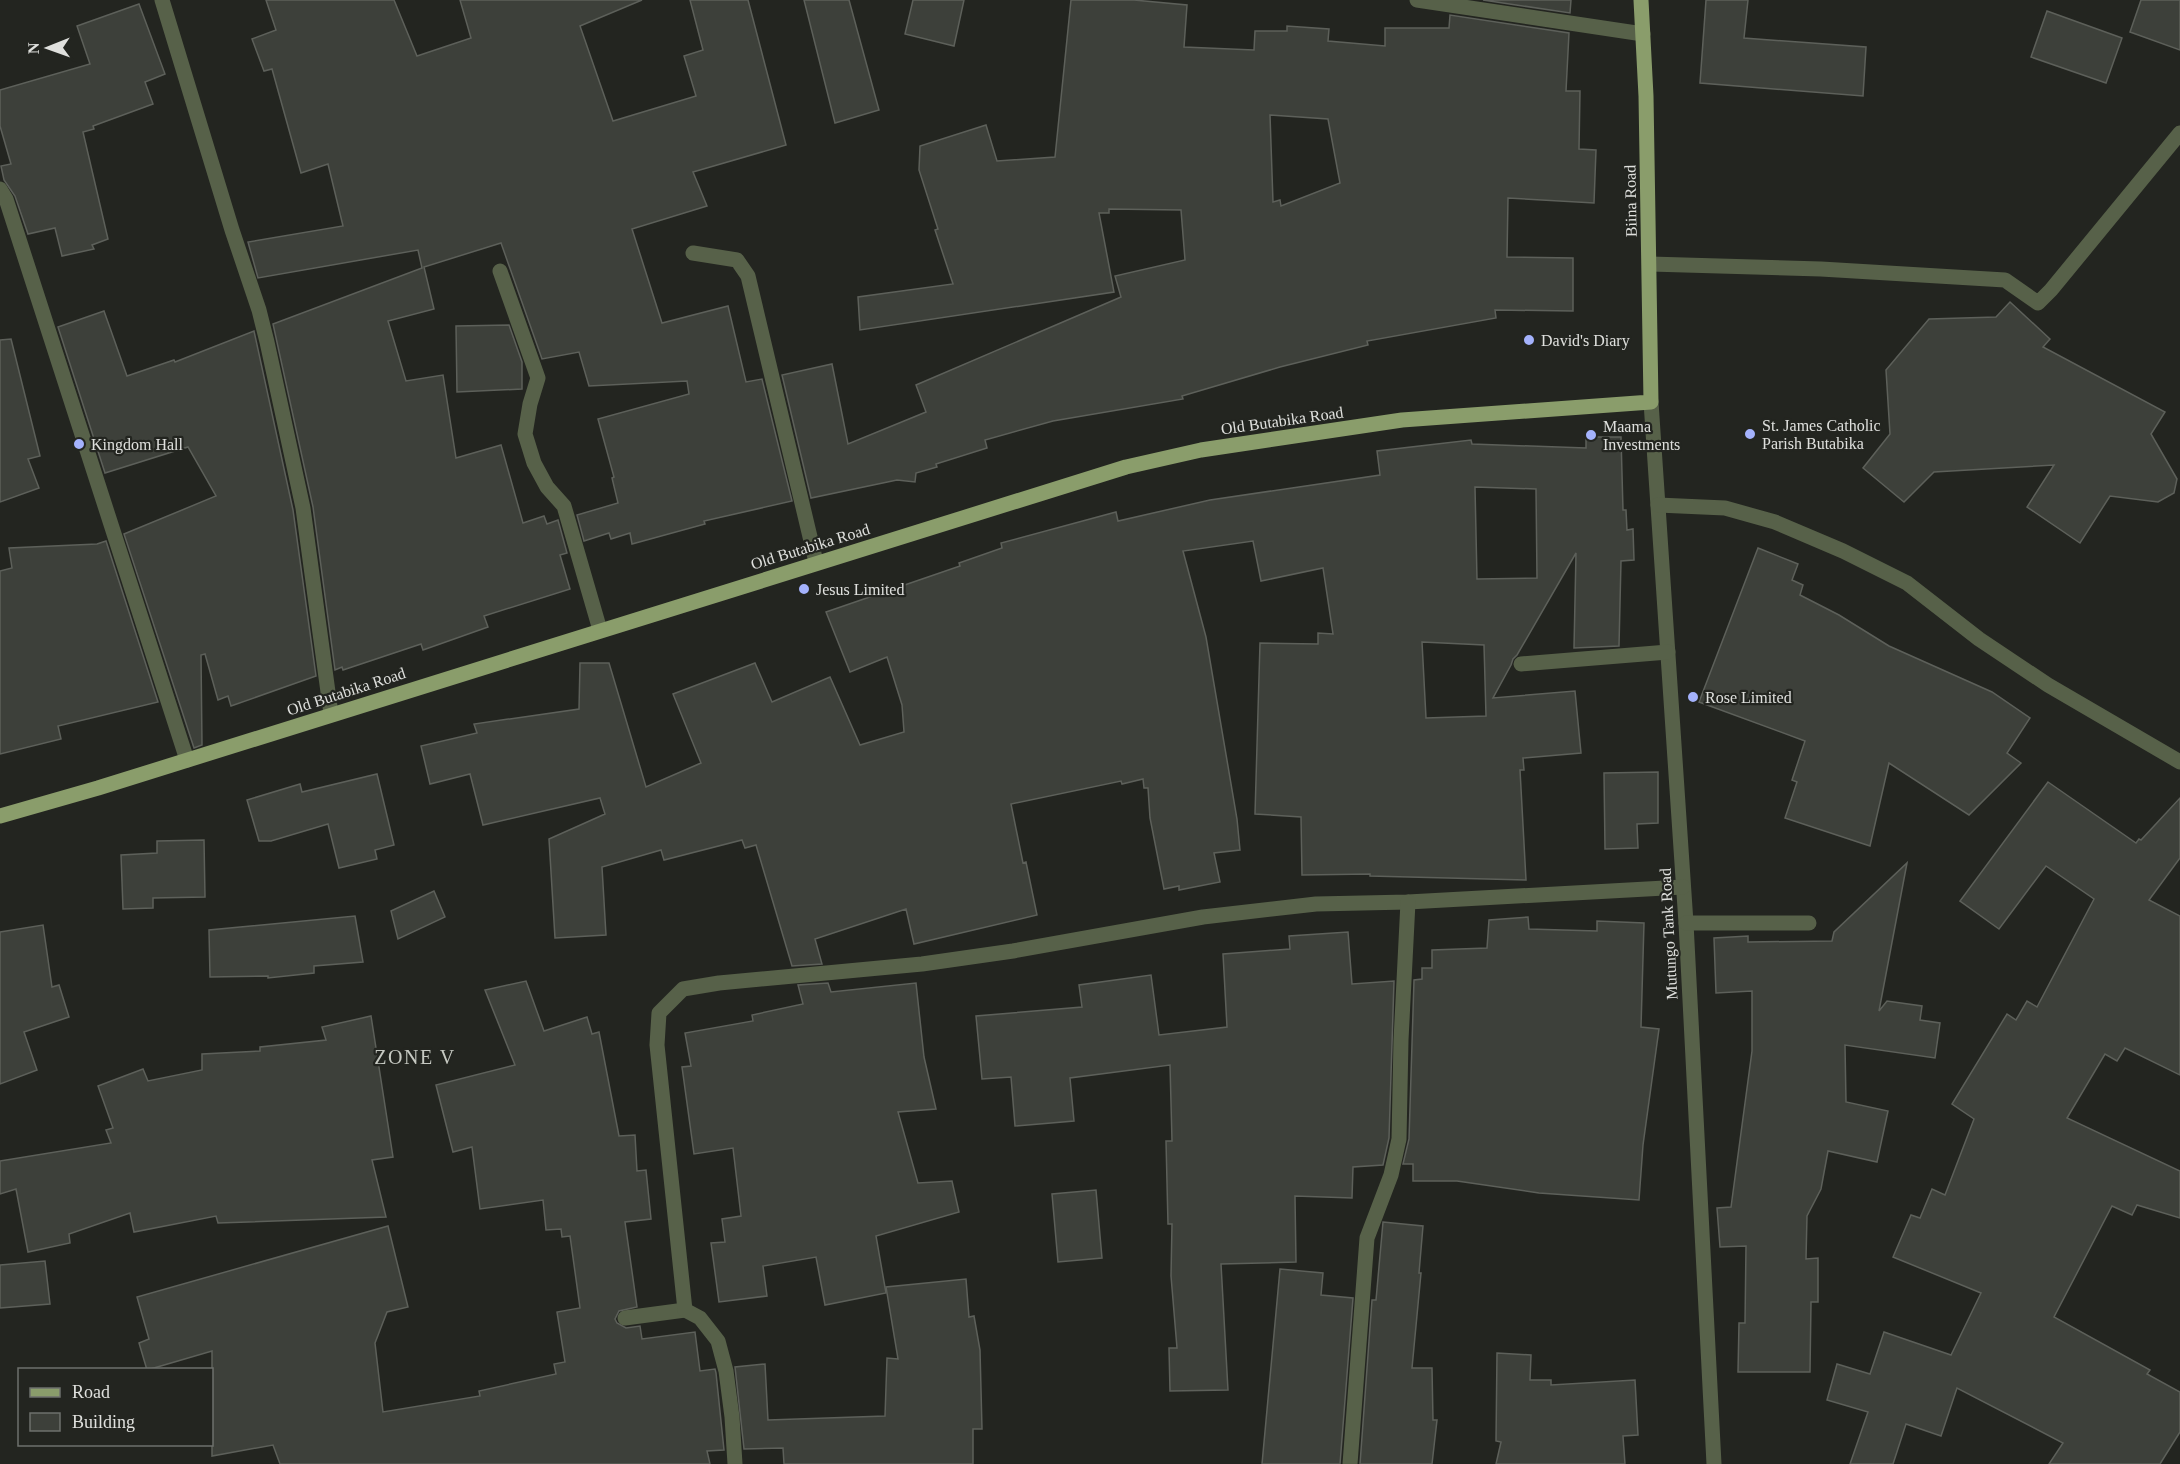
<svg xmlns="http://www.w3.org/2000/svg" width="2180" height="1464" font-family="Georgia,serif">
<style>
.building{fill:#3d403a;stroke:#5d605a;stroke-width:1.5;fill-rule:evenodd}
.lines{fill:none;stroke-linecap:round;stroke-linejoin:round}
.minor{stroke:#576149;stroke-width:15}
.major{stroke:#8a9d6b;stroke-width:15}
.poi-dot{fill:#a4b2fc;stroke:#232520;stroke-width:2}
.labels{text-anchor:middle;stroke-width:4.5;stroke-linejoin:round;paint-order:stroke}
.street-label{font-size:16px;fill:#dfe0dd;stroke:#232520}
.poi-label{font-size:16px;fill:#dfe0dd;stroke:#232520;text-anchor:start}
.quarter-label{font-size:20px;letter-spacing:1.5px;fill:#c6c9c2;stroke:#232520}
</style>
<rect width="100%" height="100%" fill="#232520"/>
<g class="building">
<polygon points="266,0 394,0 417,56 471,38 460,0 642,0 580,26 613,121 696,96 684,56 703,50 690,0 748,0 786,145 693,172 707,206 632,229 662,323 728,306 746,382 762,379 792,501 704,521 705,524 632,544 630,533 611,539 609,533 584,541 577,515 618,503 612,478 614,477 598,419 689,394 687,381 589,386 579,352 542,359 501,243 424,267 434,309 388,321 406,381 443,375 456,458 501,445 523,523 544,516 547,524 558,520 567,553 560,555 570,589 484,616 488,627 423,650 421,644 343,670 342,667 335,670 313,507 273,324 422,268 418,250 258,278 248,242 343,226 328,164 301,173 272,69 264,71 252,39 276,30"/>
<polygon points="804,0 849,0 879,110 835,123"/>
<polygon points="913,0 964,0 954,46 905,34"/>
<path d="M 1071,0 L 1134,0 L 1187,5 L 1184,47 L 1254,50 L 1255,31 L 1287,31 L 1287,26 L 1329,29 L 1328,41 L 1385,46 L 1385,28 L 1449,28 L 1450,15 L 1569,33 L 1566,91 L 1580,91 L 1579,149 L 1596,150 L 1594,203 L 1508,198 L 1507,257 L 1573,258 L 1573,311 L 1495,310 L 1496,318 L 1367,341 L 1368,345 L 1280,367 L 1182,396 L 1183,399 L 1053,421 L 985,440 L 987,448 L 936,464 L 937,467 L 916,473 L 915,482 L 897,480 L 811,498 L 782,375 L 832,364 L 848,444 L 926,412 L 916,385 L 1121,297 L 1115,276 L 1185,260 L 1181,210 L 1109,209 L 1109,213 L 1099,213 L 1114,292 L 860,330 L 858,297 L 953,284 L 935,230 L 938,229 L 919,170 L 920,146 L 986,125 L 997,161 L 1055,157 ZM 1270,115 L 1328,119 L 1340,183 L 1281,206 L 1280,200 L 1273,202 Z"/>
<polygon points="1483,0 1571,0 1570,13"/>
<polygon points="1706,0 1748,0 1744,38 1866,47 1863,96 1700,83"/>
<polygon points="2141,0 2180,0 2180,50 2130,32"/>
<polygon points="139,4 165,74 145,82 153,104 93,126 94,129 83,132 108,239 92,245 94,249 62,256 55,228 28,234 15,196 4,180 1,166 11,164 0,126 0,90 90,64 77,26"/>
<polygon points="2047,11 2122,38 2106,83 2031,57"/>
<polygon points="2010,302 2050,339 2043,347 2165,412 2151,434 2177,479 2174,493 2158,502 2110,496 2080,543 2027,507 2054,465 1934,472 1904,502 1863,468 1890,434 1886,370 1929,319 1996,317"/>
<polygon points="104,311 127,376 174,360 175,362 254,331 293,510 316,676 231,706 228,696 218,700 205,654 201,655 202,745 194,748 124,534 216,496 188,447 105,473 58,327"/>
<polygon points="509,325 522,362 522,389 457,392 456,326"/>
<polygon points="11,339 40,456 28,459 39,488 0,502 0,340"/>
<path d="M 1586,437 L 1621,437 L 1623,510 L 1626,510 L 1627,530 L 1633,529 L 1634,560 L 1621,561 L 1619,646 L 1574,648 L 1576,553 L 1517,655 L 1513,659 L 1511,665 L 1493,698 L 1575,691 L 1581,753 L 1523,758 L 1524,770 L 1520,770 L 1526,880 L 1370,876 L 1370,874 L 1302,875 L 1301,817 L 1255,814 L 1260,643 L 1318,644 L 1318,633 L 1333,634 L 1323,568 L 1261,581 L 1253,541 L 1183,551 L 1206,637 L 1237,819 L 1240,850 L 1214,853 L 1220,882 L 1179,890 L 1179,886 L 1164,889 L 1150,818 L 1148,788 L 1144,788 L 1143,779 L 1122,784 L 1121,781 L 1011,804 L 1023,863 L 1026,862 L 1037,915 L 914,944 L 906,909 L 815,939 L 822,964 L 792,966 L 756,845 L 745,848 L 742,840 L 664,860 L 661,850 L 602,867 L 606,935 L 555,938 L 549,839 L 605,814 L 600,798 L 483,825 L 470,774 L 430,784 L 421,746 L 477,733 L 474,724 L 579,709 L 580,663 L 609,663 L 646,787 L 701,763 L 673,694 L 755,663 L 772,702 L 830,677 L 860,745 L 904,732 L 902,705 L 887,657 L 850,672 L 826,612 L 960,566 L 959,563 L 1002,548 L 1001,543 L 1116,512 L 1118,521 L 1210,500 L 1380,475 L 1377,451 L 1471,440 L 1472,444 L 1586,448 ZM 1475,487 L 1536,489 L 1537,578 L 1477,579 ZM 1422,642 L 1484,645 L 1486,716 L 1426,718 Z"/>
<polygon points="106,541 158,702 58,726 61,739 0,754 0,571 12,568 9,548 97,544"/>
<polygon points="1758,548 1798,564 1792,580 1803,585 1800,595 1839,615 1889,646 1992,692 2030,718 2007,753 2021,763 1969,815 1889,763 1870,846 1785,818 1797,782 1792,780 1805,741 1699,702"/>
<polygon points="1658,772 1658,823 1637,824 1638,848 1605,849 1604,773"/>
<polygon points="377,774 394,845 375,850 377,859 339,868 328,824 271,841 259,841 247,800 300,784 302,792"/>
<polygon points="2048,782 2136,843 2139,839 2141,840 2180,798 2180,858 2149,900 2180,916 2180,1075 2125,1048 2117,1061 2105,1054 2067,1118 2180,1171 2180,1218 2137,1205 2132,1215 2112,1206 2054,1317 2150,1370 2147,1374 2180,1392 2180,1432 2160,1464 2049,1464 2063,1443 1957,1388 1941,1436 1906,1424 1893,1464 1850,1464 1868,1412 1827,1400 1837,1364 1870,1374 1884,1332 1951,1355 1981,1293 1893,1257 1911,1215 1920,1218 1932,1189 1945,1195 1974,1119 1952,1104 2007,1014 2016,1020 2027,1001 2037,1007 2094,899 2046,866 1999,929 1960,901"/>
<polygon points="204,840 205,897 153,898 153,908 123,909 121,855 157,853 157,841"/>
<polygon points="1907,863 1879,1011 1887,1001 1922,1006 1920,1020 1940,1023 1935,1058 1845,1045 1846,1102 1888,1111 1877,1162 1828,1151 1821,1189 1807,1216 1806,1259 1818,1258 1818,1302 1811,1302 1810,1372 1738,1372 1739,1323 1745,1323 1746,1246 1720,1247 1717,1208 1731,1207 1752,1051 1752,991 1716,993 1714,938 1748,936 1748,942 1832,941 1834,932"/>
<polygon points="434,891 445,917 398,939 391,911"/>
<polygon points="355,916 363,962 314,966 314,973 268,978 268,976 210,977 209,930"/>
<polygon points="1528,917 1529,929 1597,931 1597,921 1644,923 1641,1027 1659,1029 1643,1145 1639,1200 1539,1193 1457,1181 1413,1181 1413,1164 1403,1164 1409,1139 1414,980 1422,979 1422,968 1432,968 1432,950 1487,948 1489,920"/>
<polygon points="43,925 52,987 59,985 69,1017 24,1032 37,1070 0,1084 0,932"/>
<polygon points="1348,932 1352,984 1394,981 1389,1138 1383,1165 1353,1167 1352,1198 1295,1196 1296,1262 1221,1264 1228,1390 1170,1391 1169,1348 1177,1348 1171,1276 1172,1224 1168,1224 1166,1141 1172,1141 1170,1065 1070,1078 1074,1121 1015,1126 1011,1077 982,1079 976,1016 1082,1007 1079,985 1151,975 1159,1035 1227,1027 1223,954 1290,949 1289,936"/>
<polygon points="526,981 544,1031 587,1017 592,1034 599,1032 619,1136 635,1135 637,1171 646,1170 651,1219 625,1222 637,1307 619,1311 615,1319 617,1323 626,1328 640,1326 642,1339 695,1332 700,1371 715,1369 716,1373 724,1450 707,1451 710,1464 280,1464 273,1445 212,1456 212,1351 147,1370 139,1343 149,1339 137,1297 388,1226 408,1307 387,1312 375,1343 383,1412 480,1396 479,1391 556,1374 554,1364 565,1362 557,1312 580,1308 570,1236 562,1237 561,1229 546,1230 543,1200 480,1209 472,1147 453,1152 436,1085 515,1065 485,990"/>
<polygon points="828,983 831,992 916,983 924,1057 936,1109 898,1112 918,1183 952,1181 959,1212 876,1236 886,1293 825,1305 816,1257 763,1266 767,1296 719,1302 711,1243 725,1242 722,1219 741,1216 733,1148 694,1154 682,1067 691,1066 685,1033 753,1021 752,1015 803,1004 798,985"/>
<polygon points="371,1016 393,1157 372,1160 386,1217 218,1223 216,1216 134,1232 130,1213 69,1234 70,1243 28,1252 16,1189 0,1194 0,1161 111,1143 106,1130 113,1128 98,1086 143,1069 148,1081 202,1070 202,1054 260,1051 260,1047 326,1040 322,1027"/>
<polygon points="1096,1190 1102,1258 1058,1262 1052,1194"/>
<polygon points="1383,1222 1423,1226 1419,1273 1421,1273 1412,1368 1432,1368 1433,1420 1437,1420 1432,1464 1360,1464 1372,1300 1376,1300"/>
<polygon points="45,1261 50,1304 0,1308 0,1265"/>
<polygon points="1280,1269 1323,1273 1321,1295 1353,1298 1340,1464 1262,1464"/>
<polygon points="966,1279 969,1317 974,1316 980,1350 982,1429 973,1429 973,1464 784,1464 783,1448 744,1449 735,1367 765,1364 768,1420 885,1416 887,1358 898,1359 886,1287"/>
<polygon points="1497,1353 1531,1355 1530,1380 1551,1380 1551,1385 1635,1380 1638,1435 1623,1436 1625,1464 1496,1464 1501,1442 1496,1441"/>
</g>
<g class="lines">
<g class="minor">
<polyline points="162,0 232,230 259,310 267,342 303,508 331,714"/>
<polyline points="1417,0 1643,34"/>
<polyline points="0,189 6,199 187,760"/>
<polyline points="693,253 737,260 748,276 816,562"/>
<polyline points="1650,264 1821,269 2005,280 2038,303 2051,290 2180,133"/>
<polyline points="500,271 538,378 530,404 525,434 534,463 547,487 564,506 600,630"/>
<polyline points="1651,402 1686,923 1714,1464"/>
<polyline points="1658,505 1725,508 1775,522 1843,551 1907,583 1979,639 2048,685 2180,762"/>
<polyline points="1521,664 1668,652"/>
<polyline points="1686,923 1809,923"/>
<polyline points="625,1318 685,1310"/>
<polyline points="735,1464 732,1417 726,1371 718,1341 700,1318 685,1310 657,1045 659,1013 683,989 719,983 922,964 1013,951 1203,917 1316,904 1408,902 1683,887"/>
<polyline points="1350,1464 1367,1238 1391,1175 1399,1139 1401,1040 1408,902"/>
</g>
<polyline class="major" points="0,816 98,788 1126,467 1201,450 1402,420 1651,402 1646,96 1641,0"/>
</g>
<g class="poi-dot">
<circle cx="1529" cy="340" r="6"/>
<circle cx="1750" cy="434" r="6"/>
<circle cx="1591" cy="435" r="6"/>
<circle cx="79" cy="444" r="6"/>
<circle cx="804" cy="589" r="6"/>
<circle cx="1693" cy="697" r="6"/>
</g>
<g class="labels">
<g class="street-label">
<text transform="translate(1630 201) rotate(-91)" y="6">Biina Road</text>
<text transform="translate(1282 420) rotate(-8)" y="6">Old Butabika Road</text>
<text transform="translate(810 546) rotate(-17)" y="6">Old Butabika Road</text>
<text transform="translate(346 691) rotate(-18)" y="6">Old Butabika Road</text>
<text transform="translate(1668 934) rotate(-93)" y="6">Mutungo Tank Road</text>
</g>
<g class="poi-label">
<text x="1541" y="346">David's Diary</text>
<text x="1762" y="431">St. James Catholic<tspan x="1762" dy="18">Parish Butabika</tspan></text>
<text x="1603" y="432">Maama<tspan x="1603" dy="18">Investments</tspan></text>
<text x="91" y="450">Kingdom Hall</text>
<text x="816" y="595">Jesus Limited</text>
<text x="1705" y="703">Rose Limited</text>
</g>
<g class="quarter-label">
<text x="415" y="1064">ZONE V</text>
</g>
</g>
<rect x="18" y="1368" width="195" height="78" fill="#232520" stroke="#6e706c" stroke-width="1.5"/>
<rect x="30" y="1388" width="30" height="9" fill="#8a9d6b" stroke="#6e706c" stroke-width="1.5"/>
<text x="72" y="1398" font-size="18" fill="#dfe0dd">Road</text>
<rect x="30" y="1413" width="30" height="18" fill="#3d403a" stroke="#6e706c" stroke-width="1.5"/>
<text x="72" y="1428" font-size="18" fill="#dfe0dd">Building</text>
<g transform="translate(48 48) rotate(269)" stroke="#232520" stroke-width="4.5" paint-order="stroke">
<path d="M0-4.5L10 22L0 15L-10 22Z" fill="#dfe0dd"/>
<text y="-9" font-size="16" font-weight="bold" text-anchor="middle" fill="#dfe0dd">N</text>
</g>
</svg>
